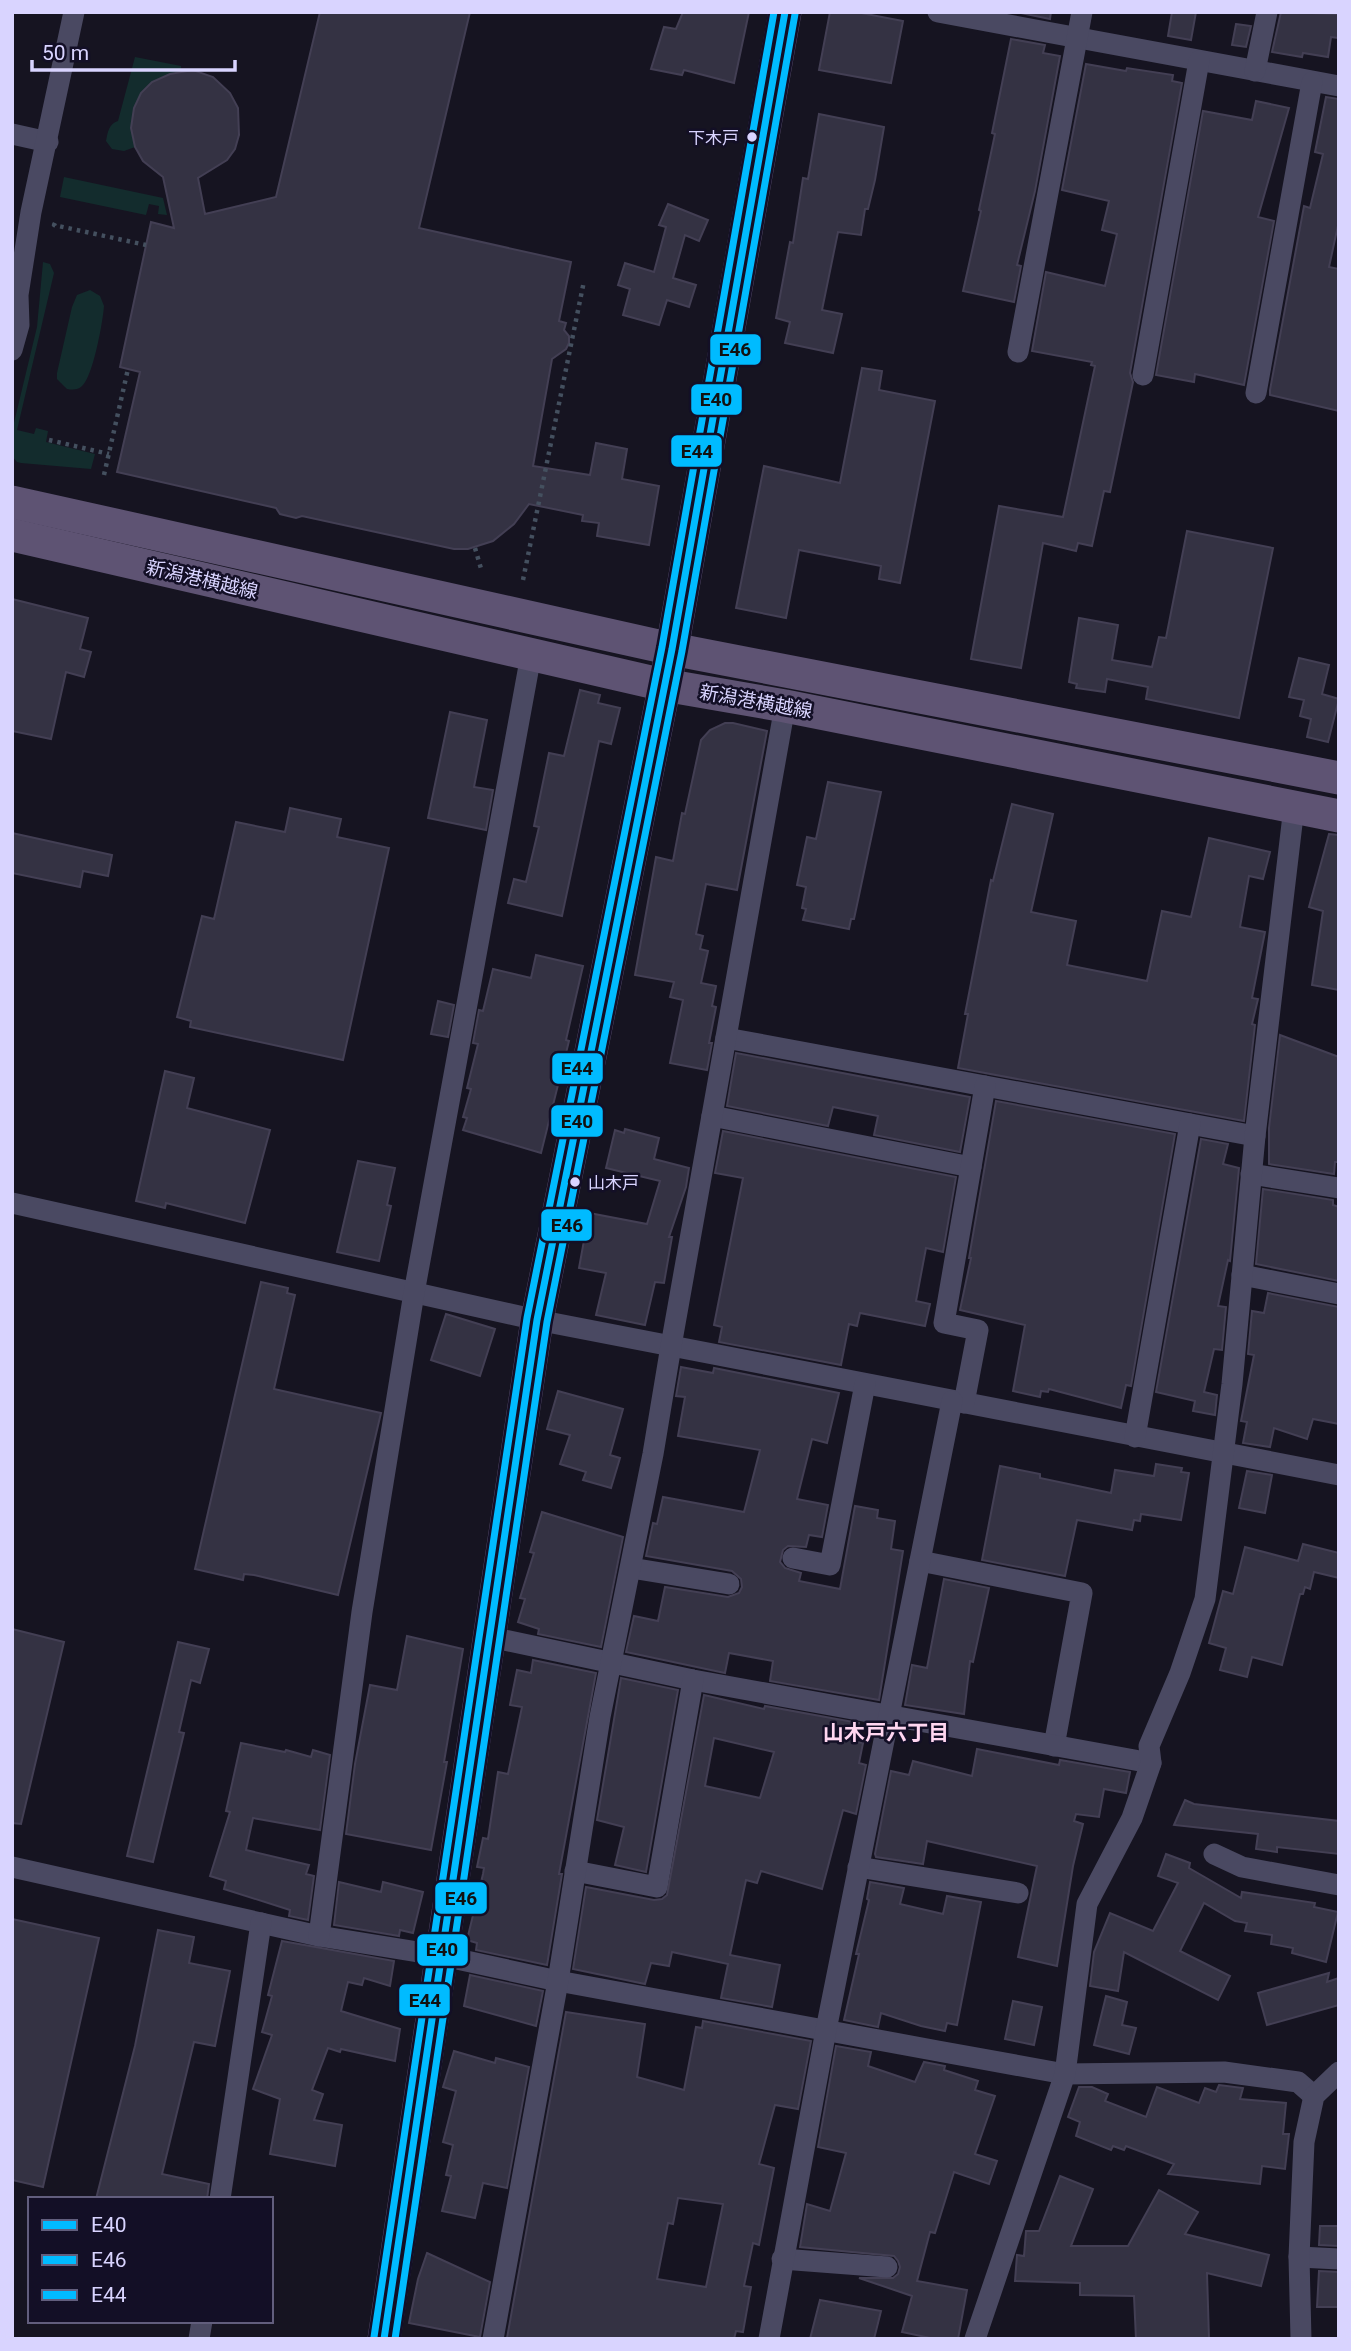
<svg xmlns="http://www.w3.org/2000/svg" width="1351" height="2351" font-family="Roboto,'Noto Sans JP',sans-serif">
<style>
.green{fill:#132c2d}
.building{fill:#343243;stroke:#433f54;stroke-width:2;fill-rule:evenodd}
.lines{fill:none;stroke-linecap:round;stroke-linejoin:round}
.path{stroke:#44505f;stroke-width:4.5;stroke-dasharray:3.5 5;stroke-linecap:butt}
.minor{stroke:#4a4962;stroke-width:21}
.primary{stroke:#5e5373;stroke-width:33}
.bus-1-casing{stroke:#130f26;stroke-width:12}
.bus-2-casing{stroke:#130f26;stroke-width:12}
.bus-3-casing{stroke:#130f26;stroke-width:12}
.bus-1{stroke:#0bf;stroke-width:7}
.bus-2{stroke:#0bf;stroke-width:7}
.bus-3{stroke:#0bf;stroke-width:7}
.bus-dot{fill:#d9d4ff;stroke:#130f26;stroke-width:2.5}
.labels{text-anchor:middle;stroke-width:5;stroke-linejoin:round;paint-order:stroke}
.bus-label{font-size:17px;fill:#d9d4ff;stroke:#130f26;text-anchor:end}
.street-label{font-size:19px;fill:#d9d4ff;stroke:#130f26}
.neighbourhood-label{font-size:21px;font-weight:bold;fill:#ffd6f0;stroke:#130f26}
.line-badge{stroke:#130f26;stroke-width:2.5}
.pale-badge-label{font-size:19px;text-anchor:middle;font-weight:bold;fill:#111}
</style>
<rect width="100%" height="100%" fill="#161421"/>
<g class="green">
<path d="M 135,57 L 181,66 L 181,71 C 140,81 126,106 135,147 L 124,151 L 112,149 L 106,141 C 108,131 109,124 118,121 Z"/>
<polygon points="64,177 163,198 167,215 158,214 159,206 149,204 146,215 60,197"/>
<polygon points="43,262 50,264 54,273 17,430 34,434 36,428 48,431 46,442 95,454 91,469 21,463 17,462 12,456 12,431 37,327"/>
<path d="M 90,290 L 100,296 L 104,306 C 103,321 93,377 82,386 C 78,390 73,390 67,389 L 57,379 L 57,373 L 72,307 L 77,295 Z"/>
</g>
<g class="building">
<polygon points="320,12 470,12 419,228 571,262 559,321 566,323 564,330 569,336 569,343 566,349 552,359 533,466 590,475 596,443 627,449 622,479 659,486 649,545 597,536 599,523 582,521 583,515 529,504 514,524 493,541 468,549 454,549 302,516 296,518 280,514 276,508 117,472 140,372 120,367 151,222 174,228 163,177 143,161 135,147 131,128 134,108 141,93 152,82 170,74 193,70 213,77 230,93 238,108 239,135 235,149 227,160 198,178 205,214 276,197"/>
<polygon points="683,12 749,12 734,83 684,70 682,75 651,69 664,27 676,29"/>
<polygon points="830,12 856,12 903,21 891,83 819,70"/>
<polygon points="1016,12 1051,12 1050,19"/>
<polygon points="1172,12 1196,12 1191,40 1168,36"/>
<polygon points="1281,12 1339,14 1339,38 1331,37 1328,57 1303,53 1302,57 1272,52"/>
<polygon points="1236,24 1251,26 1246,47 1232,45"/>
<polygon points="1011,39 1045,45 1043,53 1060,56 1035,191 1017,265 1021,266 1014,302 963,291 981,211 979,210 995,134 992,133"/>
<polygon points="1086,64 1126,71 1127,68 1173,75 1172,81 1182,83 1130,373 1133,382 1110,492 1104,491 1092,546 1078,543 1076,551 1043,543 1021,668 971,659 999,506 1063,517 1095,366 1091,365 1092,362 1032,351 1046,272 1105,286 1117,234 1102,230 1109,201 1062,190"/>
<polygon points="1326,97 1339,99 1339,221 1329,267 1339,269 1339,411 1270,395 1270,390 1304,206 1310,208 1323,154 1315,152"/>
<polygon points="1256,101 1289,108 1258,217 1274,221 1244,385 1195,374 1194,382 1156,375 1203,111 1252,120"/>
<polygon points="819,114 884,127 875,180 868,209 865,209 861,235 838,232 822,310 842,314 833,353 785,343 790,322 776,318 790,242 793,243 803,178 808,179"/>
<polygon points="668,204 708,220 699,241 685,235 673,278 696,285 689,307 667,300 659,325 623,315 630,289 618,285 625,263 654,272 666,227 659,225"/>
<polygon points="862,368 882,371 879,390 935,401 900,583 879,579 881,566 799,550 786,618 736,608 764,466 840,483"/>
<polygon points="1187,531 1273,548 1239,718 1146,699 1148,687 1107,679 1105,692 1076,688 1077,684 1069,682 1079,618 1118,625 1112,660 1152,667 1159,637 1166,638"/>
<polygon points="12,599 88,618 80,649 91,652 84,677 66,672 51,739 12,731"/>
<polygon points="1299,658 1329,665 1322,694 1339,699 1328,742 1307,737 1311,719 1300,716 1304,700 1289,697"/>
<polygon points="580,690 600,695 598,703 620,708 611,744 599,741 562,916 508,903 514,879 526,882 539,827 534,826 549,753 564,756"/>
<polygon points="450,712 487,720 474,787 493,790 486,830 428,818"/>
<polygon points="725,723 733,723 767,731 737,890 706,884 696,934 703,936 700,949 708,951 701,983 716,986 712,1006 716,1007 709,1043 712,1043 707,1070 670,1063 683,1000 670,997 674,982 635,975 656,857 673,861 682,813 685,814 701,740 710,730"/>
<polygon points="828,782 881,792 854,919 851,919 849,929 803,920 806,909 802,908 806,887 797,885 807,837 816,839"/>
<polygon points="1012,804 1053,814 1031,912 1076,921 1067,965 1147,981 1162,911 1191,917 1209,838 1270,852 1263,879 1249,876 1240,927 1265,932 1252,998 1258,999 1252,1024 1255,1025 1244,1121 958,1068 968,1014 965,1014 991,880 993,881"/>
<polygon points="290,808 341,819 337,837 389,848 343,1060 190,1027 191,1021 177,1017 202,916 214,919 236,822 285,832"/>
<polygon points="12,833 112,855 108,876 83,871 80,887 12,873"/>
<polygon points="1329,834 1339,835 1339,990 1312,985 1323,911 1309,907"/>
<polygon points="536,955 583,966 566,1040 569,1041 541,1153 463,1130 467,1118 463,1117 471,1089 467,1088 478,1044 473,1043 479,1010 483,1011 493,969 531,978"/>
<polygon points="438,1001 454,1005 448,1037 431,1034"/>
<polygon points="1280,1035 1339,1057 1339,1162 1335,1162 1334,1174 1269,1164 1269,1128"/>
<polygon points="736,1053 970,1097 960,1152 874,1135 878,1116 833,1107 828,1126 727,1106"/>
<polygon points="165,1071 194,1078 187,1108 270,1130 245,1223 166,1203 165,1208 136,1201"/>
<polygon points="996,1101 1175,1134 1131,1386 1126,1385 1121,1408 1049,1389 1048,1392 1041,1391 1040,1397 1013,1391 1025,1325 960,1310 971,1258 969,1258"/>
<polygon points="625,1129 659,1138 654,1159 689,1168 686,1187 669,1237 672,1237 664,1283 655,1282 645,1325 596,1315 606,1273 579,1268 589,1213 647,1224 660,1181 606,1168 615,1130 624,1133"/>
<polygon points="723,1131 956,1177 943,1252 926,1248 916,1301 930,1304 925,1326 860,1313 857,1326 849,1324 841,1365 719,1342 722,1327 714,1325 743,1178 715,1173"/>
<polygon points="1201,1139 1228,1144 1223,1164 1239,1168 1230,1261 1228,1260 1218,1306 1226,1307 1222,1350 1214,1349 1204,1392 1217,1395 1215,1415 1193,1411 1195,1401 1156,1392"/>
<polygon points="358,1161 395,1168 387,1205 391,1206 379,1261 337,1252"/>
<polygon points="1263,1189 1333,1200 1333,1205 1339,1207 1339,1281 1256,1264"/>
<polygon points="261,1282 288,1288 287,1293 295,1295 274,1389 381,1413 338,1595 254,1575 244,1574 243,1580 195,1569"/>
<polygon points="1268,1293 1339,1307 1339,1424 1313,1419 1307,1439 1274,1428 1270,1447 1243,1443 1247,1422 1241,1421 1254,1355 1248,1354 1252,1311 1264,1313"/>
<polygon points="446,1314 495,1329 480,1376 431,1360"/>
<polygon points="681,1367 713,1373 714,1368 839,1393 827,1443 812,1439 797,1499 828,1505 822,1537 809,1535 806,1547 788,1546 783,1550 780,1562 785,1568 801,1573 799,1581 840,1589 855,1506 878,1510 877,1518 895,1521 891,1549 903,1551 879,1700 770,1681 773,1661 729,1653 725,1673 626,1652 634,1616 658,1621 665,1587 728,1597 739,1593 742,1587 741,1579 732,1571 646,1556 653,1523 657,1524 663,1497 744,1512 760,1450 678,1436 685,1397 676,1396"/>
<polygon points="558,1391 623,1409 610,1455 620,1458 611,1488 583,1480 586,1472 560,1464 570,1435 547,1429"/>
<polygon points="1156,1464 1182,1468 1181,1472 1189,1473 1181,1520 1141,1514 1140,1521 1134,1520 1132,1530 1077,1520 1065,1576 982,1560 1000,1466 1040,1474 1040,1478 1111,1493 1115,1470 1154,1476"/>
<polygon points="1247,1471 1272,1475 1265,1513 1239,1508"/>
<polygon points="542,1512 623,1537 601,1647 538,1634 539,1629 518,1622 525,1599 520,1598 534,1553 530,1552"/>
<polygon points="1303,1544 1339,1553 1339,1578 1314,1572 1310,1589 1305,1587 1303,1594 1300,1594 1282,1665 1252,1657 1247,1677 1220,1670 1226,1648 1209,1643 1223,1591 1233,1594 1245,1547 1298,1561"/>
<polygon points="944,1579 989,1588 973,1662 970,1661 964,1714 905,1705 912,1665 927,1668"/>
<polygon points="12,1629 64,1642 21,1824 12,1823"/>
<polygon points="407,1636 463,1649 444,1762 447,1762 431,1850 346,1834 355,1764 370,1685 397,1690"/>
<polygon points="178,1642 209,1649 200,1683 191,1680 179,1732 184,1733 153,1862 127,1856"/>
<polygon points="533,1660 596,1673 559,1874 562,1874 547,1965 476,1950 477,1943 467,1940 483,1874 484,1868 477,1867 483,1838 488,1839 498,1772 508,1774 522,1707 510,1705 517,1670 531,1673"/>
<polygon points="621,1678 678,1690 646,1872 615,1865 624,1827 597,1820"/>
<path d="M 704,1695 L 764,1709 L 765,1706 L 859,1723 L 856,1742 L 863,1743 L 859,1763 L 866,1765 L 856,1814 L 843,1810 L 822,1889 L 761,1871 L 757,1883 L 746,1880 L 730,1955 L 780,1965 L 772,2007 L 721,1998 L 728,1964 L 672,1952 L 669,1966 L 651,1963 L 645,1984 L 573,1969 L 586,1887 L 654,1900 L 662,1899 L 667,1895 ZM 714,1738 L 774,1752 L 760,1798 L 705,1786 Z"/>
<polygon points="241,1743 285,1752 286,1750 311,1757 313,1750 330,1755 320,1830 253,1818 246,1850 309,1865 306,1874 314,1876 308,1920 289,1916 290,1910 224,1889 226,1881 210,1876 230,1812 226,1811"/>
<polygon points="977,1749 1059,1765 1060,1760 1130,1772 1126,1793 1104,1789 1099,1817 1076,1814 1074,1821 1083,1824 1073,1866 1057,1966 1018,1957 1037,1866 927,1841 923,1864 876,1857 875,1854 891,1771 909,1775 913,1761 972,1776"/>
<polygon points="1185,1800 1194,1804 1339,1821 1339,1854 1277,1847 1277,1852 1256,1849 1258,1834 1174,1825"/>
<polygon points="1166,1854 1190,1863 1189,1868 1241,1898 1242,1892 1315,1903 1314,1907 1338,1912 1326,1962 1292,1953 1293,1948 1271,1944 1272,1935 1245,1931 1247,1923 1235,1921 1204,1903 1180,1951 1230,1976 1218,2000 1124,1952 1118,1991 1090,1986 1094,1952 1110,1913 1153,1931 1178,1883 1158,1876"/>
<polygon points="339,1882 381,1892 383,1882 423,1892 413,1933 400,1930 399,1936 334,1925"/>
<polygon points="870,1882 904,1888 900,1904 943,1914 947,1896 981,1902 957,2025 947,2023 945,2031 921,2026 881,2013 878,2027 844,2020 859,1954 856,1954 869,1900 867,1899"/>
<polygon points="12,1919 99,1938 43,2187 12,2180"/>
<polygon points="158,1930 194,1937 189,1963 230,1971 215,2046 194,2042 162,2174 209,2184 207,2199 96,2199 135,2046"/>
<polygon points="282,1941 394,1961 390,1986 364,1978 362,1985 348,1982 341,2011 400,2029 395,2061 341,2049 340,2052 328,2048 312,2090 323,2094 314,2120 342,2125 335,2166 270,2154 280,2099 253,2089 272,2035 262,2032 272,1996 268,1995"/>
<polygon points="1329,1973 1327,1982 1339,1978 1339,2005 1267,2025 1258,1993"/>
<polygon points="470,1975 543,1991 536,2026 464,2006"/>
<polygon points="1106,1996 1127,2002 1122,2025 1136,2028 1129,2054 1094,2045"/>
<polygon points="1013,2001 1042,2007 1034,2045 1005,2039"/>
<path d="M 566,2012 L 645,2024 L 637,2077 L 684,2090 L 696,2027 L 702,2028 L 703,2021 L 811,2041 L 798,2109 L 775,2105 L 759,2164 L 774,2168 L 759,2245 L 753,2243 L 744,2286 L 751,2287 L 743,2332 L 736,2331 L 734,2339 L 507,2338 ZM 678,2198 L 723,2204 L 706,2287 L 657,2279 L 668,2223 L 673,2224 Z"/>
<polygon points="836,2046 871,2052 868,2066 915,2082 924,2062 945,2066 944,2070 978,2081 975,2090 995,2096 975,2154 997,2161 989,2184 954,2172 935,2233 930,2232 917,2281 967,2290 958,2339 935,2339 902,2332 912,2296 859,2278 893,2278 898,2274 900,2267 898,2261 894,2256 800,2247 807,2204 830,2211 846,2153 818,2147"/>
<polygon points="454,2051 495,2063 496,2058 529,2067 507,2188 483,2183 475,2218 442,2211 451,2176 446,2175 453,2145 443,2142 456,2091 443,2087"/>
<polygon points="1219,2085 1243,2088 1240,2099 1286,2103 1283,2134 1289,2134 1285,2169 1262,2166 1260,2184 1168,2174 1174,2164 1126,2146 1124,2150 1113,2146 1111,2150 1076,2136 1080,2122 1068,2117 1079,2087 1092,2087 1108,2094 1105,2101 1146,2117 1157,2087 1199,2103 1205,2088 1216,2092"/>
<polygon points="1060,2176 1093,2189 1071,2246 1128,2246 1159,2190 1198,2212 1185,2234 1269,2255 1261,2286 1207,2273 1209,2339 1136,2339 1134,2296 1080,2295 1080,2283 1015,2281 1017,2255 1024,2256 1026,2231 1039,2231"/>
<polygon points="1320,2226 1339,2226 1339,2246 1319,2245"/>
<polygon points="427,2253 490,2282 480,2337 409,2323 418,2279"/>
<polygon points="1319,2271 1339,2272 1339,2307 1317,2307"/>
<polygon points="820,2300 881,2311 874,2339 810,2339"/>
</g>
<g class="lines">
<g class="path">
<polyline points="55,223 54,225 146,245"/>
<polyline points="49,440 109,454"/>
<polyline points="104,475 128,369"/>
<polyline points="475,548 482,572"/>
<polyline points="523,580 584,281"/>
</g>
<g class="minor">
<polyline points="938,12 1339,86"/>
<polyline points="1255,71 1267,12"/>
<polyline points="12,134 48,142"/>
<polyline points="12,350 19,325 18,295 31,212 74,12"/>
<polyline points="1018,352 1082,12"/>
<polyline points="1143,375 1199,61"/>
<polyline points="1256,393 1312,82"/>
<polyline points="726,1038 1255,1136"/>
<polyline points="712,1116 971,1167"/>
<polyline points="1251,1174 1339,1188"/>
<polyline points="12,1203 537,1320 1339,1475"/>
<polyline points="1242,1275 1339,1294"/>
<polyline points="964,1403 978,1330 944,1323 985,1086"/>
<polyline points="1135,1437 1190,1124"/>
<polyline points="793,1558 830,1565 865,1384"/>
<polyline points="920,1561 1082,1593 1054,1746"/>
<polyline points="631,1568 729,1584"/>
<polyline points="490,1637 693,1680 1151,1763"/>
<polyline points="1214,1854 1242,1867 1339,1885"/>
<polyline points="12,1867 319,1936 443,1956 558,1981 938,2051 1065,2074 1224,2072 1298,2082 1314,2096"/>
<polyline points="858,1867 1018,1893"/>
<polyline points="575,1871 657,1887 693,1680"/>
<polyline points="319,1936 362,1612 414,1293 531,655"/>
<polyline points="220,2199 261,1923"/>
<polyline points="1299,2257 1339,2259"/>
<polyline points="782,2259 887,2267"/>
<polyline points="199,2339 202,2321"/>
<polyline points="493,2339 558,1981 600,1717 653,1454 671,1346 785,706"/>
<polyline points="769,2339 826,2030 952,1401"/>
<polyline points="975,2339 1065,2074 1087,1904 1132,1818 1151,1763 1149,1746 1180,1673 1205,1599 1232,1384 1255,1136 1294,807"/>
<polyline points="1301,2339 1299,2257 1304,2142 1314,2096 1339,2072"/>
</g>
<g class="primary">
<polyline points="12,502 672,649 1339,778"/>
<polyline points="12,535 664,685 785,706 1339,816"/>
<polyline points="384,2339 537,1320 672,649 785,12"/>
</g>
<g class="bus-1-casing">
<polyline id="bus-1" points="384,2339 537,1320 672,649 785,12"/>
</g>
<g class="bus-2-casing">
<polyline id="bus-2" points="395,2339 547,1322 682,651 795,14"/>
</g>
<g class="bus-3-casing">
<polyline id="bus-3" points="374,2337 527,1318 662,647 774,12"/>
</g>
<use href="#bus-1" class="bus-1"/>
<use href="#bus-2" class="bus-2"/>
<use href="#bus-3" class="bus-3"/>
</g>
<g class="bus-dot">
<circle cx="752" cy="137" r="6"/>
<circle cx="575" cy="1182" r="6"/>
</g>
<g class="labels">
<g class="bus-label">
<text x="739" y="144">下木戸</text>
<text x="588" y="1189" text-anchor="start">山木戸</text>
</g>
<g class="street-label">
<text transform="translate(202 579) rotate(13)" y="7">新潟港横越線</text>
<text transform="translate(756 701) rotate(10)" y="7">新潟港横越線</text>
</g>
<g class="neighbourhood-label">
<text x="886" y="1740">山木戸六丁目</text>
</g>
</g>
<g class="line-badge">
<rect x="709" y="333" width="53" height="33" rx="7" fill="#0bf"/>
<rect x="690" y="383" width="53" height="33" rx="7" fill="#0bf"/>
<rect x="670" y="434" width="53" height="34" rx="7" fill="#0bf"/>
<rect x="551" y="1052" width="53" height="33" rx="7" fill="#0bf"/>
<rect x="550" y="1104" width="54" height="34" rx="7" fill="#0bf"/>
<rect x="540" y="1208" width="53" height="34" rx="7" fill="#0bf"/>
<rect x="434" y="1881" width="54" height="34" rx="7" fill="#0bf"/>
<rect x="416" y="1933" width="53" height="34" rx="7" fill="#0bf"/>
<rect x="398" y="1983" width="53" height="34" rx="7" fill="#0bf"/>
</g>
<g class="pale-badge-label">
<text x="735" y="356">E46</text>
<text x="716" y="406">E40</text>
<text x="697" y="458">E44</text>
<text x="577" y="1075">E44</text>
<text x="577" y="1128">E40</text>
<text x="567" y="1232">E46</text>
<text x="461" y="1905">E46</text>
<text x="442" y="1956">E40</text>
<text x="425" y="2007">E44</text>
</g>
<rect width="1351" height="2351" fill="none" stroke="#d9d4ff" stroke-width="28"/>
<rect x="28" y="2197" width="245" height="126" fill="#130f26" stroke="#625e7d" stroke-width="2"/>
<rect x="42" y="2220" width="35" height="10" fill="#00bbff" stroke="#625e7d" stroke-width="2"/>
<text x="91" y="2232" font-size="21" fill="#d9d4ff">E40</text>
<rect x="42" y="2255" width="35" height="10" fill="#00bbff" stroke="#625e7d" stroke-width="2"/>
<text x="91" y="2267" font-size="21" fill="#d9d4ff">E46</text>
<rect x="42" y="2290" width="35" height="10" fill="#00bbff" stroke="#625e7d" stroke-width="2"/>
<text x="91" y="2302" font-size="21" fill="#d9d4ff">E44</text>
<path d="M32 60v10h203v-10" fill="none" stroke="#d9d4ff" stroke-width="3.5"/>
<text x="42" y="60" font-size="21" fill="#d9d4ff" stroke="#130f26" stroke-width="5" paint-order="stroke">50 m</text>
</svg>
